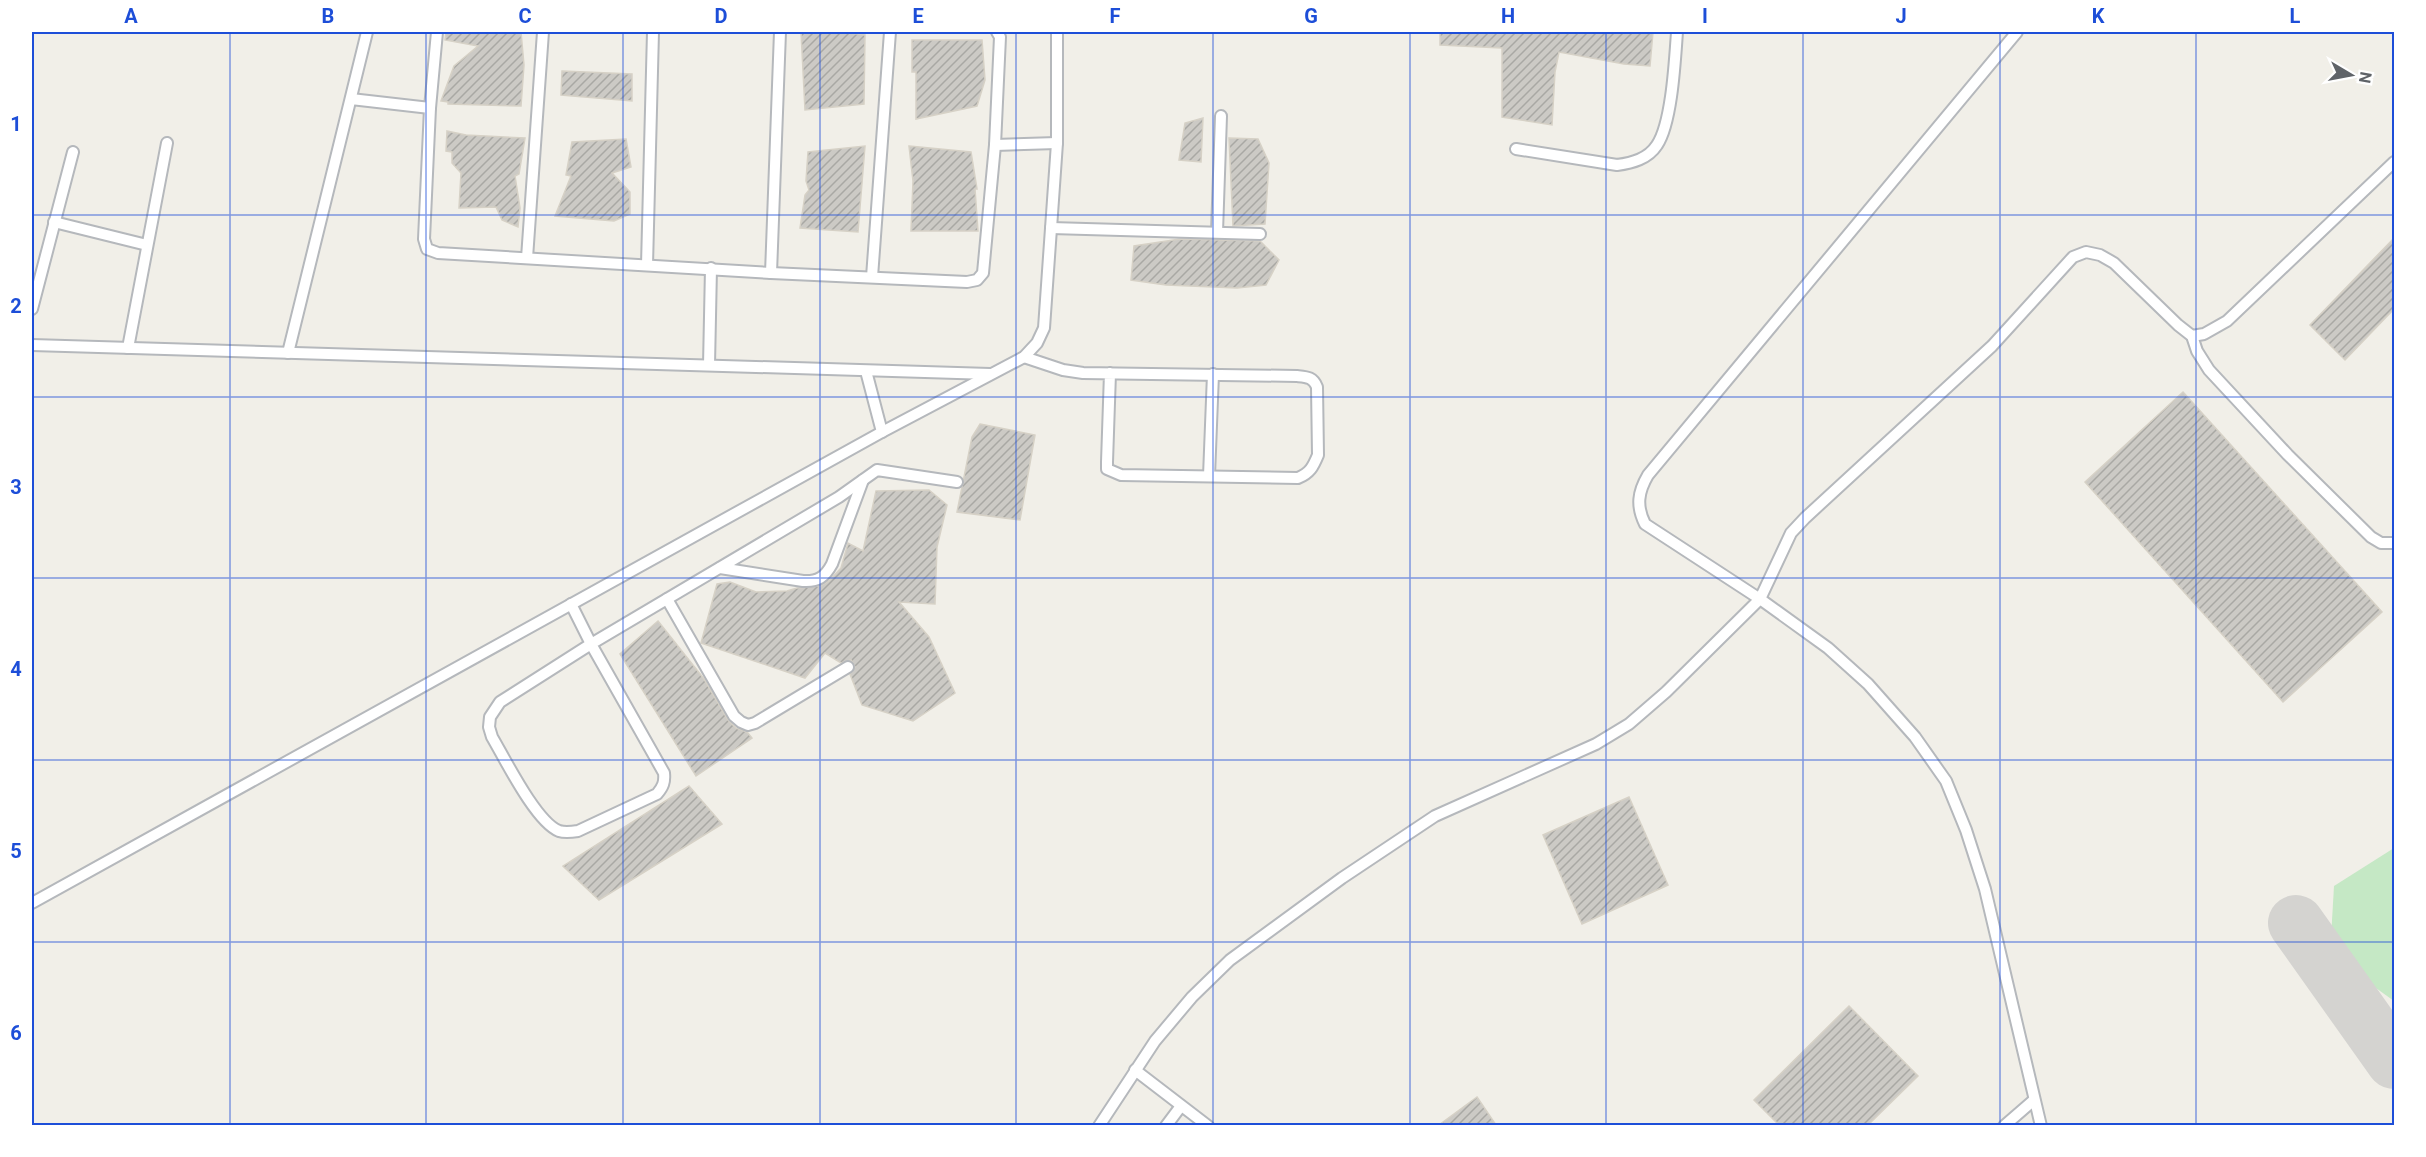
<svg xmlns="http://www.w3.org/2000/svg" width="2426" height="1157" font-family="Roboto,sans-serif">
<style>
.green{fill:#c5e8c5}
.lines{fill:none;stroke-linecap:round;stroke-linejoin:round}
.taxiway{stroke:#d4d3d0;stroke-width:56}
.building{fill:url(#building-hatch);stroke:#d6d1c6;stroke-width:1.5}
.lane-casing{stroke:#b5b8bc;stroke-width:14}
.lane{stroke:#fff;stroke-width:10}
.grid{fill:none;stroke:#1d4ed8;stroke-width:1.5;stroke-opacity:0.55}
.neatline{fill:none;stroke:#1d4ed8;stroke-width:2}
.grid-label{font-size:20px;text-anchor:middle;font-weight:bold;fill:#1d4ed8}
</style>
<defs>
<pattern id="building-hatch" width="6" height="6" patternUnits="userSpaceOnUse" patternTransform="scale(1.5)"><rect width="6" height="6" fill="#cccac5"/><path d="M-1 1l2-2M0 6l6-6M5 7l2-2" fill="none" stroke="#a9a8a4"/></pattern>
</defs>
<rect width="100%" height="100%" fill="#f1efe8"/>
<polygon class="green" points="2394,848 2394,1001 2330,955 2334,886"/>
<g class="lines">
<polyline class="taxiway" points="2296,923 2394,1061"/>
</g>
<g class="building">
<polygon points="446,32 521,32 524,65 521,106 448,104 448,102 441,101 454,66 478,46 445,40"/>
<polygon points="801,32 842,32 865,35 864,104 805,110"/>
<polygon points="1440,32 1653,32 1650,66 1624,64 1559,52 1555,72 1552,125 1502,117 1502,48 1440,45"/>
<polygon points="912,40 982,40 985,80 977,106 916,119 916,72 912,72"/>
<polygon points="562,71 632,74 632,101 561,95"/>
<polygon points="1203,118 1201,162 1179,160 1185,123"/>
<polygon points="447,131 466,135 525,138 519,174 515,176 520,208 518,227 502,220 496,207 459,208 461,173 452,163 452,152 446,151"/>
<polygon points="1229,138 1258,139 1269,163 1265,224 1233,226"/>
<polygon points="626,139 631,167 612,173 630,192 630,214 614,221 555,216 571,176 566,175 572,142"/>
<polygon points="865,146 858,232 800,228 805,195 809,190 806,181 808,152"/>
<polygon points="909,146 971,152 977,189 975,189 978,231 911,231 913,181"/>
<polygon points="2394,238 2394,309 2345,360 2310,325"/>
<polygon points="1180,239 1260,241 1279,260 1266,285 1237,288 1166,285 1131,280 1134,246"/>
<polygon points="2183,392 2382,612 2283,702 2085,482"/>
<polygon points="980,424 1035,435 1020,520 957,512 972,437"/>
<polygon points="929,490 947,505 937,547 935,604 899,602 929,637 955,693 913,721 862,705 850,674 855,667 851,660 841,663 825,653 805,678 701,643 717,584 730,582 756,592 787,591 797,588 820,586 829,581 841,568 848,543 863,551 876,491"/>
<polygon points="658,621 704,679 728,720 736,728 747,732 752,738 696,776 620,654"/>
<polygon points="689,786 722,824 599,900 563,866"/>
<polygon points="1629,797 1668,885 1582,924 1543,835"/>
<polygon points="1849,1006 1918,1076 1868,1125 1779,1125 1754,1100"/>
<polygon points="1477,1097 1496,1125 1439,1125"/>
</g>
<g class="lines">
<g class="lane-casing">
<g id="lane">
<polyline points="437,32 430,108 424,239 427,249 438,253 771,273 967,282 977,280 983,273 995,145 1000,37 997,32"/>
<path d="M 2017,32 L 1648,475 C 1638,492 1636,506 1645,524 L 1760,599 L 1828,648 L 1868,684 L 1915,737 L 1946,781 L 1966,830 L 1985,889 L 2041,1126"/>
<polyline points="351,99 430,108"/>
<polyline points="995,145 1057,143"/>
<path d="M 1516,149 L 1617,165 C 1632,163 1648,159 1657,145 C 1672,123 1675,59 1677,32"/>
<polyline points="54,222 147,245"/>
<polyline points="1051,228 1260,234"/>
<polyline points="1217,232 1221,116"/>
<polyline points="527,258 543,32"/>
<polyline points="647,265 653,32"/>
<polyline points="771,273 780,32"/>
<polyline points="872,277 890,32"/>
<polyline points="32,309 73,152"/>
<polyline points="2192,336 2204,334 2227,321 2394,162"/>
<polyline points="32,345 990,374"/>
<polyline points="128,348 167,143"/>
<polyline points="288,353 367,32"/>
<path d="M 1024,357 L 1063,370 L 1083,373 L 1297,376 C 1307,377 1313,377 1317,387 L 1318,455 C 1313,467 1310,473 1298,478 L 1121,475 L 1107,469 L 1107,462 L 1110,373"/>
<polyline points="709,365 711,268"/>
<polyline points="866,371 882,432"/>
<polyline points="1209,476 1213,374"/>
<path d="M 720,568 L 803,581 C 818,582 825,577 832,564 L 863,480"/>
<polyline points="667,599 734,716 741,722 748,725 755,723 848,667"/>
<path d="M 571,604 L 591,644 L 664,773 C 665,782 663,787 657,794 L 578,831 C 572,832 565,833 559,831 C 536,822 505,759 492,737 L 489,727 L 490,717 L 500,702 L 591,644 L 839,497 L 877,470 L 957,482"/>
<polyline points="32,903 882,432 1024,357 1037,343 1044,328 1057,143 1057,32"/>
<polyline points="1135,1070 1208,1126"/>
<polyline points="1099,1126 1155,1041 1192,997 1230,960 1342,878 1435,816 1596,744 1629,724 1666,692 1760,599 1791,533 1805,518 1992,346 2073,257 2086,252 2100,255 2114,263 2178,325 2192,336 2197,351 2209,370 2288,455 2371,537 2381,543 2394,543"/>
<polyline points="1166,1126 1181,1106"/>
<polyline points="2004,1126 2034,1100"/>
</g>
</g>
<use href="#lane" class="lane"/>
</g>
<path class="grid" d="M 230,32 L 230,1126M 426,32 L 426,1126M 623,32 L 623,1126M 820,32 L 820,1126M 1016,32 L 1016,1126M 1213,32 L 1213,1126M 1410,32 L 1410,1126M 1606,32 L 1606,1126M 1803,32 L 1803,1126M 2000,32 L 2000,1126M 2196,32 L 2196,1126M 32,215 L 2394,215M 32,397 L 2394,397M 32,578 L 2394,578M 32,760 L 2394,760M 32,942 L 2394,942"/>
<rect width="2426" height="1157" fill="none" stroke="#ffffff" stroke-width="66"/>
<g transform="translate(2351 75) rotate(100)" stroke="#ffffff" stroke-width="4.5" paint-order="stroke">
<path d="M0-4.5L10 22L0 15L-10 22Z" fill="#5f6368"/>
<text y="-9" font-size="16" font-weight="bold" text-anchor="middle" fill="#5f6368">N</text>
</g>
<rect x="33" y="33" width="2360" height="1091" class="neatline"/>
<g class="grid-label">
<text x="131" y="23">A</text>
<text x="328" y="23">B</text>
<text x="525" y="23">C</text>
<text x="721" y="23">D</text>
<text x="918" y="23">E</text>
<text x="1115" y="23">F</text>
<text x="1311" y="23">G</text>
<text x="1508" y="23">H</text>
<text x="1705" y="23">I</text>
<text x="1901" y="23">J</text>
<text x="2098" y="23">K</text>
<text x="2295" y="23">L</text>
<text x="16" y="131">1</text>
<text x="16" y="313">2</text>
<text x="16" y="494">3</text>
<text x="16" y="676">4</text>
<text x="16" y="858">5</text>
<text x="16" y="1040">6</text>
</g>
</svg>
